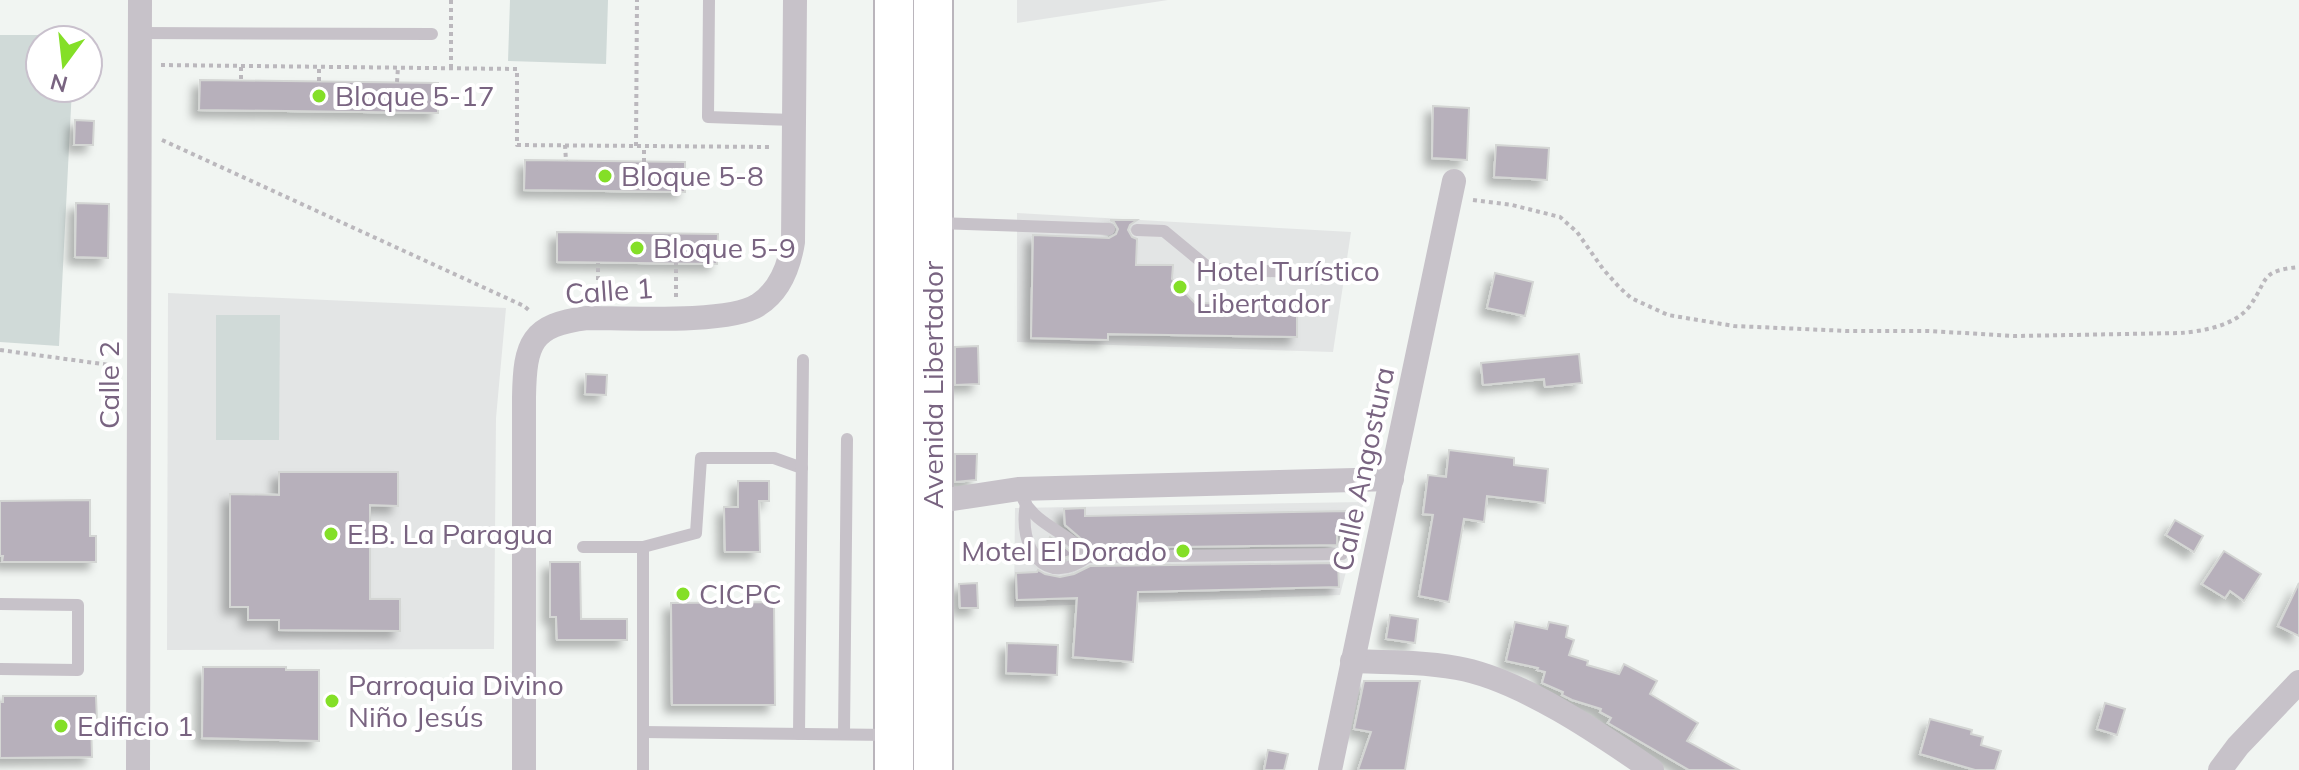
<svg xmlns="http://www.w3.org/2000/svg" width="2299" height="770" font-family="Mulish,sans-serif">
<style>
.built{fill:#e3e5e5}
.grass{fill:#d0dad8}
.building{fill:#b7b0bb;stroke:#d4d6d4;stroke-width:2;filter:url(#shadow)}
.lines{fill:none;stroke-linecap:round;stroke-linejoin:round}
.primary-casing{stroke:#bab5bc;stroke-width:42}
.path{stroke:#bbb8bd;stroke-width:4;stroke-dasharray:4 4;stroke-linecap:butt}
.lane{stroke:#c7c2c9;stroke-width:12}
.street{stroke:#c7c2c9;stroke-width:24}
.primary{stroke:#fff;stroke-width:38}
.poi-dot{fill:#84df27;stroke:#fff;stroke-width:3}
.labels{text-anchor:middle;stroke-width:8;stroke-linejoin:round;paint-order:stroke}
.poi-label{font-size:28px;fill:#796481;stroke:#fff;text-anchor:start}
.street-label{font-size:28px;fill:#796481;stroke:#fff}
</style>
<defs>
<filter id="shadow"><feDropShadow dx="-7" dy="7" stdDeviation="4" flood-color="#0004"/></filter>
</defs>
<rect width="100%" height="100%" fill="#f1f5f2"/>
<g class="built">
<polygon points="1017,0 1168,0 1017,23"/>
<polygon points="1017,213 1351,232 1333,352 1017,342"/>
<polygon points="168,293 506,308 496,418 494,649 167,650"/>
<polygon points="1364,502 1340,595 1014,607 1015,508"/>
</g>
<g class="grass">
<polygon points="510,0 608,0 606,64 508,61"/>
<polygon points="0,35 62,35 73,40 40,40 40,88 72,88 59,346 0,342"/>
<polygon points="216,315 280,315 279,440 216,440"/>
</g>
<g class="building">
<polygon points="200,80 438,83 438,113 199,110"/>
<polygon points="1433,106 1469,108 1467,160 1432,158"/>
<polygon points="75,120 94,121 93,145 74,145"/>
<polygon points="1496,145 1549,148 1547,180 1494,177"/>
<polygon points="525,160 685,162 685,192 524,190"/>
<polygon points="76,203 109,204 108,258 75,257"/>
<polygon points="1110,220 1137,220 1130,225 1128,230 1132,237 1137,239 1136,265 1173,265 1172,279 1195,303 1297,305 1297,337 1108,334 1108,340 1031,338 1033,235 1109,238 1116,234 1118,229 1114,222"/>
<polygon points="557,232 718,234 717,264 557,262"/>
<polygon points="1495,273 1533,282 1525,316 1487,308"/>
<polygon points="978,346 979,384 955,385 955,347"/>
<polygon points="1579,354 1582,383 1545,387 1544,379 1483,385 1481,363"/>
<polygon points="586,374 607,375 606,395 585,394"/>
<polygon points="1449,450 1514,458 1514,465 1548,469 1545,503 1487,496 1484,522 1464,519 1449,602 1419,596 1433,515 1423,514 1428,475 1446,477"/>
<polygon points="955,454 977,454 976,480 955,482"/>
<polygon points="279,472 398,472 398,506 370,505 370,599 400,599 400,631 279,630 279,620 248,620 248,607 230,607 230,494 279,495"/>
<polygon points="738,481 769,481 769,501 759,501 760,552 725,552 724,507 738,507"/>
<polygon points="90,500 90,536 96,536 96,562 2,562 3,556 0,556 0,501"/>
<polygon points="1085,508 1085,516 1349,511 1349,534 1337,535 1337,545 1092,548 1065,525 1064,509"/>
<polygon points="2175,520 2203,536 2194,552 2166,535"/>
<polygon points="1050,537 1067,549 1074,555 1059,559 1051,557 1044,553"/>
<polygon points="2224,551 2261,574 2244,601 2230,591 2225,598 2202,584"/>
<polygon points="550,562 580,562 581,619 627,619 627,640 557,640 556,617 550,617"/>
<polygon points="1338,563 1339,587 1138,592 1133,662 1073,657 1077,598 1017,600 1016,573 1037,572 1038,570 1045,574 1060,577 1074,574 1090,566"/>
<polygon points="977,583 978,608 960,608 959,584"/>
<polygon points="2299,583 2299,636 2278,626"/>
<polygon points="774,602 775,705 672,705 671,603"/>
<polygon points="1390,615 1418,619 1415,643 1386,639"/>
<polygon points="1515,622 1547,629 1549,622 1568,626 1566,637 1574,640 1569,655 1588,661 1587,665 1619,674 1624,664 1657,681 1650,694 1698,723 1687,741 1739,770 1689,770 1608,723 1611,718 1600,712 1601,709 1572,700 1562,695 1563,692 1542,683 1545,672 1537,670 1538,668 1506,661"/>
<polygon points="1007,643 1058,645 1057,675 1006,673"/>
<polygon points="203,667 286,667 286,670 319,670 319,741 202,738"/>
<polygon points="1364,681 1420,681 1405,770 1358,770 1371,732 1354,729"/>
<polygon points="3,696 96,696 97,721 91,721 92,757 0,758 0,702 3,702"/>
<polygon points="2105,703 2125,709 2117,735 2097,729"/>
<polygon points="1930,719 1972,730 1971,734 1983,737 1981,745 2001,751 1995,770 1975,770 1920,754"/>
<polygon points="1268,750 1288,754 1284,770 1264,770"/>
</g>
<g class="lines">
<g class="primary-casing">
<g id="primary">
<polyline points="894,770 894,0"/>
<polyline points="933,770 933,0"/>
</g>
</g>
<g class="path">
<polyline points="161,65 517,69 517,145 772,147"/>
<polyline points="241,67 241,80"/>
<polyline points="451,68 451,0"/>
<polyline points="319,81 319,66"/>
<polyline points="397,82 398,67"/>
<polyline points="162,140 524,306 531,312"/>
<polyline points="565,145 566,161"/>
<polyline points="636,146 637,0"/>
<polyline points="644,162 644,146"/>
<path d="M 1473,200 L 1512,205 L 1560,217 L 1577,232 L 1603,269 L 1619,287 L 1631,298 L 1668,315 L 1734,326 L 1848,331 L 1929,331 L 2015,336 L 2181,333 C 2203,331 2234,326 2249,307 C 2269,280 2258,271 2299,267"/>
<polyline points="598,296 598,263"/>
<polyline points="676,297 676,263"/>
<polyline points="0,350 117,366"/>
</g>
<g class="lane">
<polyline points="709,0 708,117 794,120"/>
<polyline points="140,33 432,34"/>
<polyline points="937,223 1109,229"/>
<polyline points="1137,230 1164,231 1210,269 1296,272"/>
<path d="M 1023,499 C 1036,526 1071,533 1088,557"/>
<path d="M 1026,504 C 1018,547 1044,589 1088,557 L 1342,554"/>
<polyline points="583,547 643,547 696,533 701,458 774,458 802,468"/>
<polyline points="0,604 78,605 78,670 0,669"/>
<polyline points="643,732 891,735"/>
<polyline points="799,734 803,360"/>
<polyline points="844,734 847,439"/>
<polyline points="643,770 643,547"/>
</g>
<g class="street">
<polyline points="933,502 1018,489 1392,479"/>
<path d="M 1352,661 C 1387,662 1423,662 1457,668 C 1520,679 1600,734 1652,770"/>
<polyline points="138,770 140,0"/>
<path d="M 524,770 L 524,397 C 525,343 531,325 587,318 C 625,318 730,324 758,305 C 780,291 789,267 793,242 L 795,0"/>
<polyline points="1330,770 1454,181"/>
<polyline points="2220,770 2238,746 2299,682"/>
</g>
<use href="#primary" class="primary"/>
</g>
<g class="poi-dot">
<circle cx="319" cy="96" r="8"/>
<circle cx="605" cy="176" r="8"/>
<circle cx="637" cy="248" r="8"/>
<circle cx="1180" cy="287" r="8"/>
<circle cx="331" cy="534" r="8"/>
<circle cx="1183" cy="551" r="8"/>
<circle cx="683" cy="594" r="8"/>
<circle cx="332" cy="701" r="8"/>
<circle cx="61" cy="726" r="8"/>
</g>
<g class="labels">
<g class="poi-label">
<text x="335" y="106">Bloque 5-17</text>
<text x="621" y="186">Bloque 5-8</text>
<text x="653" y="258">Bloque 5-9</text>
<text x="1196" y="281">Hotel Turístico<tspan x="1196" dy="32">Libertador</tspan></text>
<text x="347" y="544">E.B. La Paragua</text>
<text x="1167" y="561" text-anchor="end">Motel El Dorado</text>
<text x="699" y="604">CICPC</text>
<text x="348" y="695">Parroquia Divino<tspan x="348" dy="32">Niño Jesús</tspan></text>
<text x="77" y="736">Edificio 1</text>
</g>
<g class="street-label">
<text transform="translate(609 291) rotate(-4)" y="10">Calle 1</text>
<text transform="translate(109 385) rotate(-90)" y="10">Calle 2</text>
<text transform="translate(933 385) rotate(-90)" y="10">Avenida Libertador</text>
<text transform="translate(1363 469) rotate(-78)" y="10">Calle Angostura</text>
</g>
</g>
<g transform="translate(64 64) rotate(195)"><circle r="38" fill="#ffffff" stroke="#c9c1cd" stroke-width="2"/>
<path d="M0-6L14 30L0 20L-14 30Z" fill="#84df27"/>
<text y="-12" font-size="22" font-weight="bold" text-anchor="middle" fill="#796481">N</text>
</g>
</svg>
